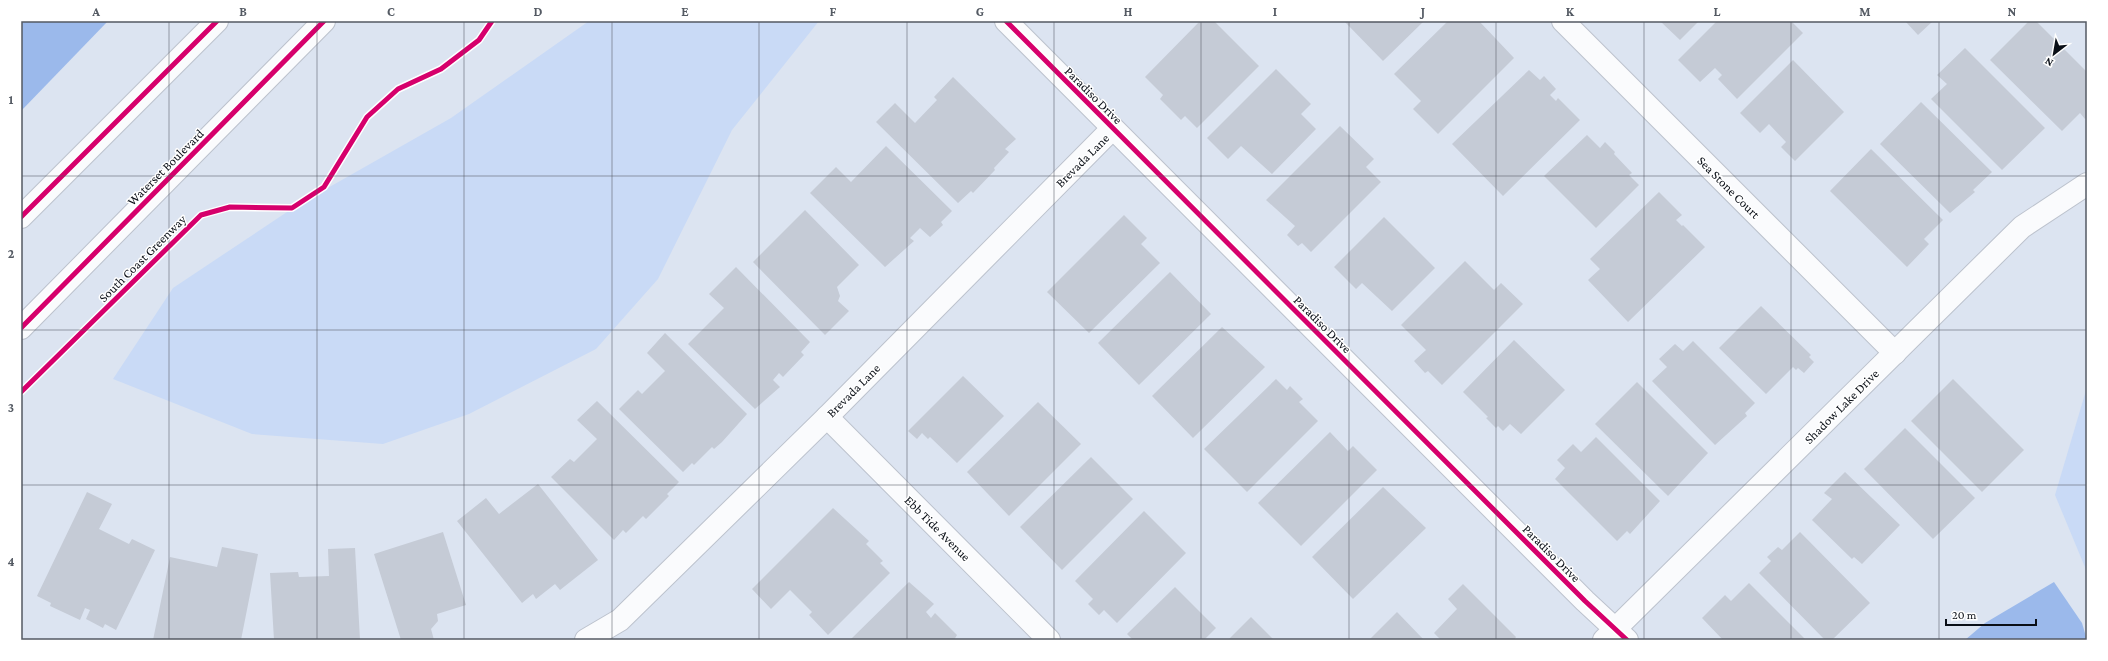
<svg xmlns="http://www.w3.org/2000/svg" width="2108" height="661" font-family="'Crimson Pro',serif">
<style>
.green{fill:#c9daf6}
.water{fill:#9bb9eb}
.building{fill:#c5cbd6}
.lines{fill:none;stroke-linecap:round;stroke-linejoin:round}
.minor-casing{stroke:#bcc2cd;stroke-width:24}
.tertiary-casing{stroke:#bcc2cd;stroke-width:24}
.minor{stroke:#fafbfd;stroke-width:22}
.tertiary{stroke:#fafbfd;stroke-width:22}
.cycleway-casing{stroke:#fff;stroke-width:8}
.cycleway{stroke:#d6006c;stroke-width:5}
.grid{fill:none;stroke:#545a63;stroke-width:1;stroke-opacity:0.55}
.labels{text-anchor:middle;stroke-width:3;stroke-linejoin:round;paint-order:stroke}
.street-label{font-size:13px;fill:#0a0f17;stroke:#fff}
.neatline{fill:none;stroke:#545a63;stroke-width:1.5}
.grid-label{font-size:13px;text-anchor:middle;font-weight:bold;fill:#545a63}
</style>
<rect width="100%" height="100%" fill="#dce4f1"/>
<g class="green">
<polygon points="589,21 819,21 732,130 658,279 596,349 469,414 383,444 252,434 113,379 173,288 296,206 451,118"/>
<polygon points="2087,387 2087,572 2055,495"/>
</g>
<g class="water">
<polygon points="21,21 108,21 21,111"/>
<polygon points="2054,582 2082,623 2087,640 1965,640 1985,623"/>
</g>
<g class="building">
<polygon points="1200,21 1214,21 1259,66 1197,128 1185,116 1181,120 1160,99 1163,95 1145,77"/>
<polygon points="1344,21 1424,21 1383,61"/>
<polygon points="1448,21 1479,21 1514,58 1438,134 1413,109 1421,101 1394,74"/>
<polygon points="1660,21 1699,21 1680,40"/>
<polygon points="1717,21 1791,21 1803,33 1737,99 1718,79 1722,75 1715,68 1700,82 1678,60"/>
<polygon points="1905,21 1933,21 1918,35"/>
<polygon points="2029,21 2036,21 2087,72 2087,117 2085,119 2080,113 2062,131 1990,60"/>
<polygon points="1965,48 2045,128 2002,170 1931,99 1947,84 1937,75"/>
<polygon points="1793,60 1844,112 1795,161 1781,147 1786,142 1769,124 1760,133 1740,113"/>
<polygon points="1276,69 1311,104 1301,114 1316,129 1272,174 1241,146 1228,159 1207,138"/>
<polygon points="1529,70 1540,80 1544,76 1556,89 1550,95 1556,101 1558,98 1580,120 1503,196 1452,144"/>
<polygon points="953,77 1016,139 1005,149 1009,152 994,168 995,170 973,193 971,191 958,203 876,122 895,103 915,123 937,100 934,97"/>
<polygon points="1921,102 1992,172 1973,190 1975,192 1950,213 1880,144"/>
<polygon points="1340,126 1374,159 1366,167 1381,182 1311,252 1302,243 1298,246 1287,235 1295,226 1266,200"/>
<polygon points="1587,135 1600,148 1605,142 1615,152 1614,154 1632,173 1629,175 1639,185 1596,228 1544,176"/>
<polygon points="886,146 952,211 941,222 943,225 930,237 920,228 910,238 914,241 885,267 810,193 836,167 851,182"/>
<polygon points="1871,149 1943,220 1924,239 1929,244 1907,267 1830,191"/>
<polygon points="1659,192 1682,215 1676,220 1682,226 1683,225 1705,247 1628,322 1588,280 1600,269 1590,259"/>
<polygon points="805,210 859,265 837,287 840,296 838,301 849,311 825,335 753,262"/>
<polygon points="1124,215 1147,238 1141,244 1160,263 1089,333 1047,292"/>
<polygon points="1384,217 1435,268 1392,311 1362,283 1356,289 1334,267"/>
<polygon points="1465,261 1494,290 1501,283 1523,304 1442,385 1428,371 1425,373 1414,361 1426,350 1401,325"/>
<polygon points="736,267 810,342 801,352 804,355 783,377 779,373 773,380 780,387 755,409 688,344 724,308 709,294"/>
<polygon points="1170,272 1211,314 1139,385 1098,343"/>
<polygon points="1761,306 1811,355 1809,357 1814,362 1804,373 1798,368 1796,370 1793,367 1766,394 1719,348"/>
<polygon points="1222,327 1265,367 1193,438 1152,396"/>
<polygon points="665,333 747,414 722,442 714,449 712,447 694,465 692,463 683,472 619,409 638,390 642,394 665,371 647,353"/>
<polygon points="1514,340 1565,390 1521,434 1510,424 1503,431 1498,426 1496,428 1486,418 1488,417 1463,392"/>
<polygon points="1693,341 1755,403 1745,413 1747,416 1715,445 1652,381 1667,367 1659,359 1675,344 1683,351"/>
<polygon points="963,376 1004,416 957,463 930,437 928,439 922,433 917,439 908,431"/>
<polygon points="1276,379 1287,390 1290,386 1303,399 1299,402 1318,421 1247,492 1204,449"/>
<polygon points="1953,379 2024,450 1982,492 1911,421"/>
<polygon points="1637,382 1708,453 1668,496 1595,424"/>
<polygon points="597,401 679,482 667,494 669,496 646,519 643,516 626,533 623,530 614,540 551,477 570,459 574,462 597,439 577,420"/>
<polygon points="1038,402 1081,444 1009,516 967,472"/>
<polygon points="1905,428 1975,498 1933,539 1864,469"/>
<polygon points="1330,432 1348,451 1353,446 1377,470 1301,546 1258,503"/>
<polygon points="1596,437 1660,501 1630,534 1627,531 1617,541 1555,479 1565,468 1557,460 1573,444 1581,452"/>
<polygon points="1091,457 1133,499 1062,570 1020,527"/>
<polygon points="1845,472 1900,525 1862,564 1854,557 1852,559 1812,520 1832,499 1824,493"/>
<polygon points="538,484 598,560 560,590 555,584 536,599 533,594 522,603 457,521 486,498 499,514"/>
<polygon points="1383,487 1426,528 1353,599 1312,557"/>
<polygon points="87,492 112,504 99,529 129,544 132,539 155,550 116,630 105,624 103,628 86,619 90,610 85,608 80,620 50,606 51,603 37,596"/>
<polygon points="833,508 869,541 866,544 883,561 880,563 890,573 828,635 809,615 812,612 790,590 771,609 752,589"/>
<polygon points="1144,511 1186,553 1117,623 1104,610 1099,615 1088,604 1093,599 1075,581"/>
<polygon points="443,532 466,605 437,614 438,621 431,629 434,640 401,640 374,554"/>
<polygon points="1800,532 1870,603 1832,640 1825,640 1759,573 1771,561 1767,557 1778,547 1782,550"/>
<polygon points="222,547 258,554 241,640 153,640 170,557 217,567"/>
<polygon points="355,548 360,640 274,640 270,573 298,572 299,577 329,576 328,549"/>
<polygon points="909,582 934,604 926,612 931,618 935,613 957,635 954,640 850,640"/>
<polygon points="1749,583 1806,640 1723,640 1702,618 1725,595 1731,601"/>
<polygon points="1463,584 1516,637 1514,640 1441,640 1434,633 1457,609 1448,599"/>
<polygon points="1175,587 1216,628 1204,640 1133,640 1127,634"/>
<polygon points="1397,612 1424,640 1369,640"/>
<polygon points="1251,617 1274,640 1228,640"/>
</g>
<g class="lines">
<g class="minor-casing">
<g id="minor">
<polyline points="1006,21 1585,601 1627,640"/>
<polyline points="1563,21 1895,353"/>
<polyline points="827,417 1049,640"/>
<polyline points="586,640 620,620 827,417 1112,129"/>
<polyline points="1604,640 2022,227 2087,184"/>
</g>
</g>
<g class="tertiary-casing">
<g id="tertiary">
<polyline points="21,217 217,21"/>
<polyline points="21,328 324,21"/>
</g>
</g>
<use href="#minor" class="minor"/>
<use href="#tertiary" class="tertiary"/>
<g class="cycleway-casing">
<g id="cycleway">
<polyline points="1006,21 1585,601 1627,640"/>
<polyline points="21,217 217,21"/>
<polyline points="21,328 324,21"/>
<polyline points="21,392 201,215 230,207 292,208 324,187 367,117 398,89 441,69 479,40 492,21"/>
</g>
</g>
<use href="#cycleway" class="cycleway"/>
</g>
<path class="grid" d="M 169,21 L 169,640M 317,21 L 317,640M 464,21 L 464,640M 612,21 L 612,640M 759,21 L 759,640M 907,21 L 907,640M 1054,21 L 1054,640M 1201,21 L 1201,640M 1349,21 L 1349,640M 1496,21 L 1496,640M 1644,21 L 1644,640M 1791,21 L 1791,640M 1939,21 L 1939,640M 21,176 L 2087,176M 21,330 L 2087,330M 21,485 L 2087,485"/>
<g class="labels">
<g class="street-label">
<text transform="translate(1094 95) rotate(45)" y="5">Paradiso Drive</text>
<text transform="translate(1082 160) rotate(-45)" y="5">Brevada Lane</text>
<text transform="translate(165 167) rotate(-45)" y="5">Waterset Boulevard</text>
<text transform="translate(1729 187) rotate(45)" y="5">Sea Stone Court</text>
<text transform="translate(142 258) rotate(-45)" y="5">South Coast Greenway</text>
<text transform="translate(1323 324) rotate(45)" y="5">Paradiso Drive</text>
<text transform="translate(853 390) rotate(-45)" y="5">Brevada Lane</text>
<text transform="translate(1841 406) rotate(-45)" y="5">Shadow Lake Drive</text>
<text transform="translate(938 528) rotate(45)" y="5">Ebb Tide Avenue</text>
<text transform="translate(1552 553) rotate(45)" y="5">Paradiso Drive</text>
</g>
</g>
<rect width="2108" height="661" fill="none" stroke="#ffffff" stroke-width="44"/>
<g transform="translate(2054 54) rotate(211)" stroke="#ffffff" stroke-width="3" paint-order="stroke">
<path d="M0-3L7 15L0 10L-7 15Z" fill="#0a0f17"/>
<text y="-6" font-size="11" font-weight="bold" text-anchor="middle" fill="#0a0f17">N</text>
</g>
<path d="M1946 619v6h90v-6" fill="none" stroke="#0a0f17" stroke-width="2"/>
<text x="1952" y="619" font-size="12" fill="#0a0f17" stroke="#ffffff" stroke-width="3" paint-order="stroke">20 m</text>
<rect x="22" y="22" width="2064" height="617" class="neatline"/>
<g class="grid-label">
<text x="96" y="16">A</text>
<text x="243" y="16">B</text>
<text x="391" y="16">C</text>
<text x="538" y="16">D</text>
<text x="685" y="16">E</text>
<text x="833" y="16">F</text>
<text x="980" y="16">G</text>
<text x="1128" y="16">H</text>
<text x="1275" y="16">I</text>
<text x="1423" y="16">J</text>
<text x="1570" y="16">K</text>
<text x="1717" y="16">L</text>
<text x="1865" y="16">M</text>
<text x="2012" y="16">N</text>
<text x="11" y="104">1</text>
<text x="11" y="258">2</text>
<text x="11" y="412">3</text>
<text x="11" y="566">4</text>
</g>
</svg>
